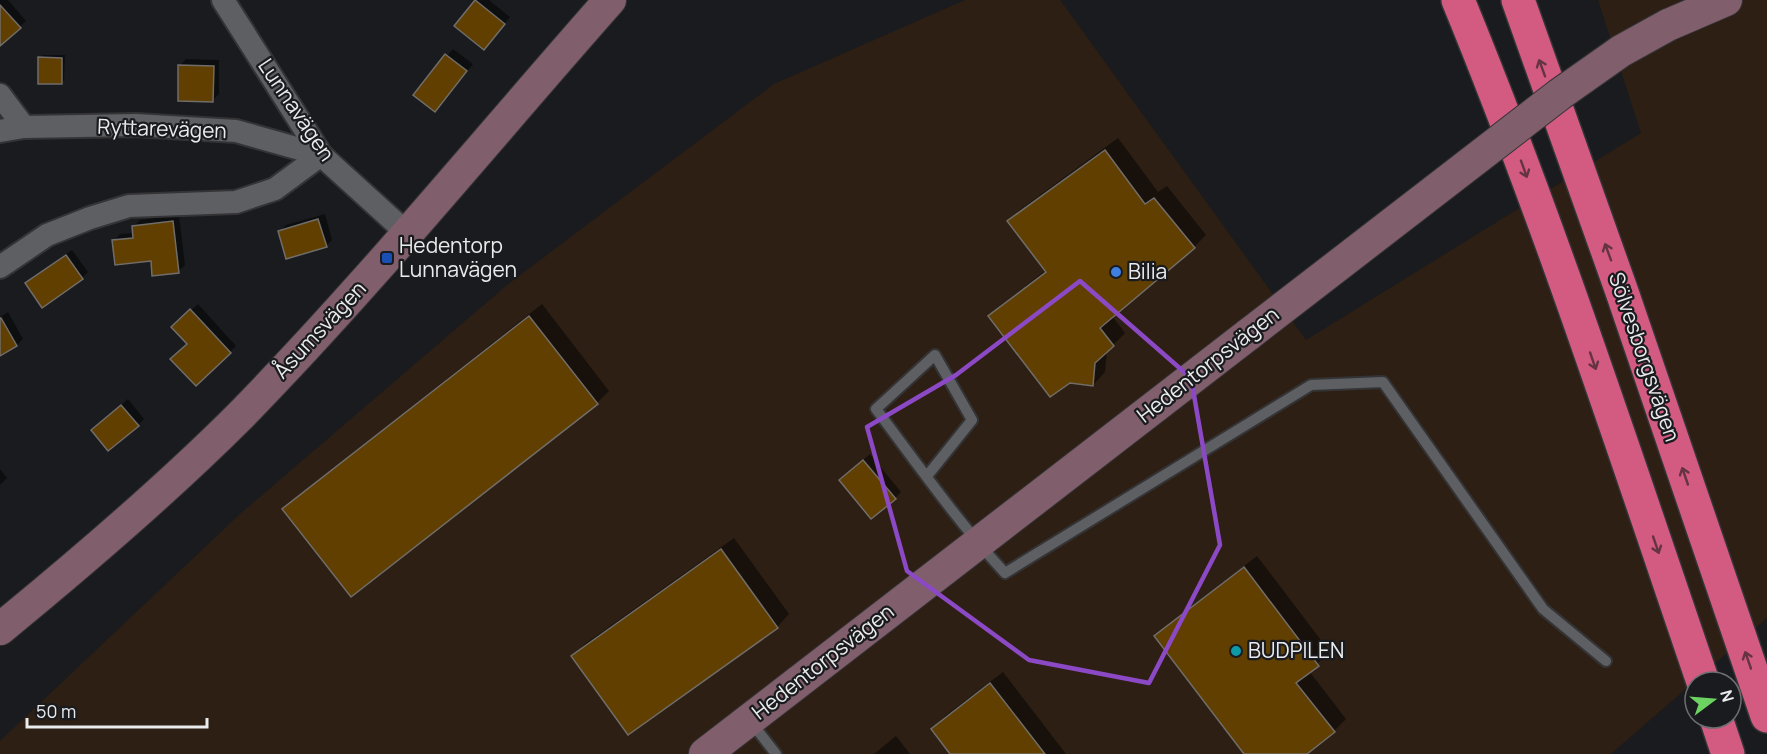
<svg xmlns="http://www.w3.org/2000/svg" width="1767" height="754" font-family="Manrope,sans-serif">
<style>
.industrial{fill:#2d1f13}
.shadow{fill:#0007}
.building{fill:#613f01;stroke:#706d6a;stroke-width:1.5}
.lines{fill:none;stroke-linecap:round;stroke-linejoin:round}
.lane-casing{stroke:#343436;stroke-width:14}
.street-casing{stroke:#343436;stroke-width:26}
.secondary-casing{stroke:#343436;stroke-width:34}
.highway-casing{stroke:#343436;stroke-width:36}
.lane{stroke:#5e5f63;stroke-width:10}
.street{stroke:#5e5f63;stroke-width:22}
.secondary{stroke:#815e6c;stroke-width:32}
.highway{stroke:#d35a80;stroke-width:33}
.secondary-bridge-casing{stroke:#343436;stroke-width:34;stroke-linecap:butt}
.secondary-bridge{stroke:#815e6c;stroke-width:32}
.oneway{stroke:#643445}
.marked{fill:none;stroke:#8c49c6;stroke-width:4.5;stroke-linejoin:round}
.transit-dot{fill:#1a4fb4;stroke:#1a1b1e;stroke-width:2}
.shop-dot{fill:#3f7fe0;stroke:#1a1b1e;stroke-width:2}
.culture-dot{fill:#0f9aa8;stroke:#1a1b1e;stroke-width:2}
.labels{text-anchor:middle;stroke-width:4.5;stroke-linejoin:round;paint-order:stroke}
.street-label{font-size:21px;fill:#eaebed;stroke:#1a1b1e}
.poi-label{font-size:21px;fill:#eaebed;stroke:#1a1b1e;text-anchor:start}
</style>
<rect width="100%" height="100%" fill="#1a1b1e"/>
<polygon class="industrial" points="965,0 1060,0 1306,340 1641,133 1598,0 1767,0 1767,618 1611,754 0,754 0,741 240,514 507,285 774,84"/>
<g class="shadow">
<polygon points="0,0 8,0 26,21 0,44"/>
<polygon points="478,0 489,0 510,17 490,42 456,26"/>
<polygon points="453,49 473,64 441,104 415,94"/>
<polygon points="42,55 65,55 64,80 61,83 40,58"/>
<polygon points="186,59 219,60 219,94 213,100 180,66"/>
<polygon points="1118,138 1158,192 1167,186 1206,235 1194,247 1112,316 1125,333 1107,351 1105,372 1093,385 990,317 1002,304 1046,270 1009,221 1021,209"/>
<polygon points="325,214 332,240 326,246 280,231 286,225"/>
<polygon points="179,215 185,265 179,271 154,274 152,259 114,241 120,234 134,233 133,227 140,220"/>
<polygon points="72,250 88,272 82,278 26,284 33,277"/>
<polygon points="198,304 236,346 196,384 188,344 173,327"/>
<polygon points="542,304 609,391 597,403 284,509 297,497"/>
<polygon points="8,312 23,339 17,345 0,354 0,317"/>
<polygon points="128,399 144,419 138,425 99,423"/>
<polygon points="870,454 901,492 895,498 847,474"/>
<polygon points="0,469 7,478 0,485"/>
<polygon points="734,538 789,614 777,627 573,656 585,644"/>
<polygon points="1257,556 1330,652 1309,671 1346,719 1334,731 1304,754 1246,754 1156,636 1169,624"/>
<polygon points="1003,672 1066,754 952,754 933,729 945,716"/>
<polygon points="896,736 910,754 874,754"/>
</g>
<g class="building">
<polygon points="475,0 505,24 484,50 454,26"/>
<polygon points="0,5 21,28 0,46"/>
<polygon points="445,54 467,71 435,112 413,95"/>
<polygon points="38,57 62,58 62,84 38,84"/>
<polygon points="178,65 214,66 213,102 178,101"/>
<polygon points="1105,150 1145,204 1154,198 1195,248 1100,328 1114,346 1095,363 1093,386 1070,383 1050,397 988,316 1046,272 1007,221"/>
<polygon points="318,219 327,247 286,259 278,231"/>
<polygon points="173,221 179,273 152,276 151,261 115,265 112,240 133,238 132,226"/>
<polygon points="66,255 83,279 42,308 25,283"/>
<polygon points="190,309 231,353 196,386 170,359 187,344 171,327"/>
<polygon points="529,316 598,404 351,597 282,509"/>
<polygon points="0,318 1,318 17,346 0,356"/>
<polygon points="121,405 139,426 108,451 91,430"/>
<polygon points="863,460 896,499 871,519 839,480"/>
<polygon points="721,549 778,628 628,735 571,656"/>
<polygon points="1244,567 1319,666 1296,683 1335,732 1307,754 1244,754 1154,636"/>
<polygon points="990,683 1045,754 950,754 931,729"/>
</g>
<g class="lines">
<g class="lane-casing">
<g id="lane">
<path d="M 927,476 L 972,420 L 935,355 L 876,409 C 918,465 958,522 1005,573 L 1311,385 L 1383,382 L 1543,609 L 1606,661"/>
<polyline points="751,722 776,754"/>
</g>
</g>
<g class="street-casing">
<g id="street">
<polyline points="223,0 321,155 408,234"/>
<polyline points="0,95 24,127"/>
<polyline points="0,131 24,127 136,125 236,131 321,155"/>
<polyline points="0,267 47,235 90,218 129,206 236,202 275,189 321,155"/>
</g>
</g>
<g class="secondary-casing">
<g id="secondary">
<polyline points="1668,25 1726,0"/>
<path d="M 0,629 C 83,561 164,492 240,416 C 370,283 487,139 610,0"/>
<polyline points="705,754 1249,334"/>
</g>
</g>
<g class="highway-casing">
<g id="highway">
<path d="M 1458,0 C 1550,224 1625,454 1703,682"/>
<polyline points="1518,0 1622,292 1767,716"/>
<polyline points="1716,718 1728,754"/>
</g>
</g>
<use href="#lane" class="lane"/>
<use href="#street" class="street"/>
<use href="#secondary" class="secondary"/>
<use href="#highway" class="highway"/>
<g class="secondary-bridge-casing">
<polyline id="secondary-bridge" points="1249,334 1560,94 1621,51 1668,25"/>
</g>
<use href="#secondary-bridge" class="secondary-bridge"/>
</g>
<defs><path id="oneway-shaft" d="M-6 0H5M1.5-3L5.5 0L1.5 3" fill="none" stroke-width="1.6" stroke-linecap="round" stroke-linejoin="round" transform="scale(1.5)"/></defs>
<g class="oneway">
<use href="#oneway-shaft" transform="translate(1542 68) rotate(-110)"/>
<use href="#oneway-shaft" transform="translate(1524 169) rotate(70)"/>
<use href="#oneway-shaft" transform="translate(1608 252) rotate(-110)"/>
<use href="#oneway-shaft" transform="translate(1593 361) rotate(71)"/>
<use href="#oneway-shaft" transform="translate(1685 476) rotate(-109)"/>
<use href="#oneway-shaft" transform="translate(1656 545) rotate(71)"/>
<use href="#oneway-shaft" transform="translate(1748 660) rotate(-109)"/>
</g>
<path class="marked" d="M 1080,281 L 1191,378 L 1220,545 L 1149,683 L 1029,660 L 907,571 L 867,427 L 956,375 Z"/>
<rect class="transit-dot" x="381" y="252" width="12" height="12" rx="3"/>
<circle class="shop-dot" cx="1116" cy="272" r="6"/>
<circle class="culture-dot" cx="1236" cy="651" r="6"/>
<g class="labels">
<g class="street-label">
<text transform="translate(296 110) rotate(56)" y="7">Lunnavägen</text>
<text transform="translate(162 129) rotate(2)" y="7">Ryttarevägen</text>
<text transform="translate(320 330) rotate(-47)" y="7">Åsumsvägen</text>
<text transform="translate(1644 357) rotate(71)" y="7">Sölvesborgsvägen</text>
<text transform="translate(1208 365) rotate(-38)" y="7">Hedentorpsvägen</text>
<text transform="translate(823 662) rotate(-38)" y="7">Hedentorpsvägen</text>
</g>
<g class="poi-label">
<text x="399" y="253">Hedentorp<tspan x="399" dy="24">Lunnavägen</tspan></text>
<text x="1128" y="279">Bilia</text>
<text x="1248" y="658">BUDPILEN</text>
</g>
</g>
<g transform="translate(1713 700) rotate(74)"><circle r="28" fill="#1a1b1e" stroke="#6d6e71" stroke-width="1.5"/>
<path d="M0-4.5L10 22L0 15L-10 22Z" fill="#6cd362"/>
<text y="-9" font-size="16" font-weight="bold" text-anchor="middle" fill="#eaebed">N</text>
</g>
<path d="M27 718v9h180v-9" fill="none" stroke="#eaebed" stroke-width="3"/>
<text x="36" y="718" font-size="18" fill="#eaebed" stroke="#1a1b1e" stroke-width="4.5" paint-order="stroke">50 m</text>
</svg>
